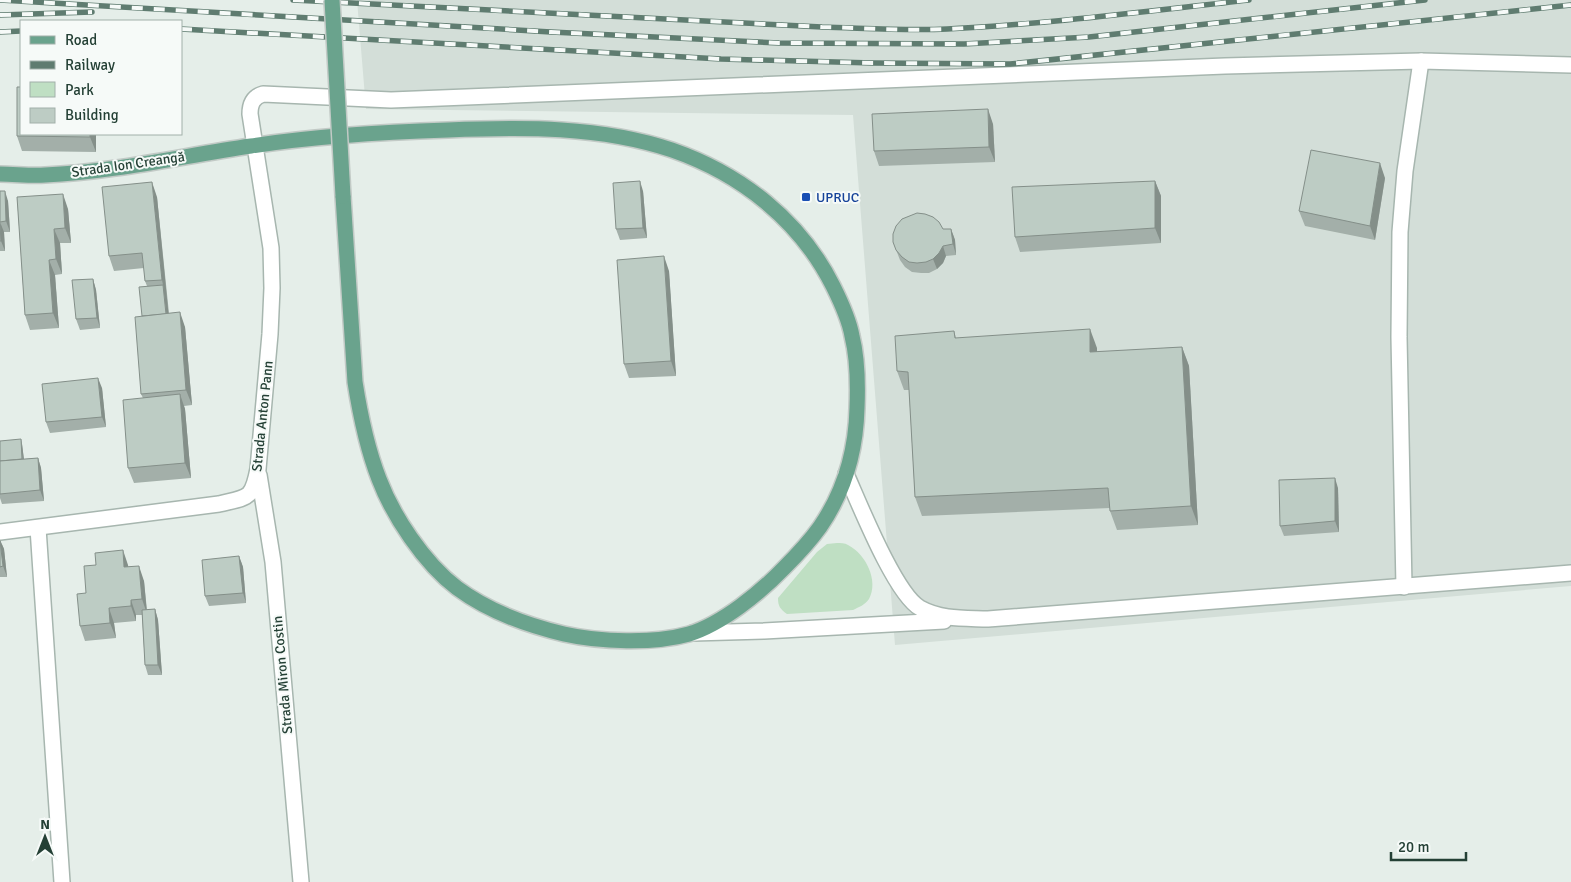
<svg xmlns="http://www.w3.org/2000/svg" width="1571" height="882" font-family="Signika,sans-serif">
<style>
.built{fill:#d3ded8}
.green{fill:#bfdfc3}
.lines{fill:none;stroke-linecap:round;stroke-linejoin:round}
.minor-casing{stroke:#a7b6af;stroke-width:18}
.major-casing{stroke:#c2cac6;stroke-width:18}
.minor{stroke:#fff;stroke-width:15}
.major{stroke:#6aa38d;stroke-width:15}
.rail-casing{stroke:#5f7c70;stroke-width:5.5}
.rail{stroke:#f6faf8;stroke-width:4;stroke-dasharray:11;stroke-linecap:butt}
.major-bridge-casing{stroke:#c2cac6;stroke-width:18;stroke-linecap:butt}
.major-bridge{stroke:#6aa38d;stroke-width:15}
.wall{fill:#a3afa9}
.shaded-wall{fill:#848f89}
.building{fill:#bdccc4;stroke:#848f89}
.transit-dot{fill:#1a4fb4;stroke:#f6faf8;stroke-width:2}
.labels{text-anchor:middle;stroke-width:4;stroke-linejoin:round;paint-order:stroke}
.street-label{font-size:14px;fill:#244035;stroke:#f6faf8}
.transit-label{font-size:14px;fill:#164399;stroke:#f6faf8;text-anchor:start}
</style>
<rect width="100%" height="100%" fill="#e5eee9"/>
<polygon class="built" points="357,0 1571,0 1571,586 895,645 853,115 366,109"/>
<path class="green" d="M 837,543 C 840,543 845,543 848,545 C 866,554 879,581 869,599 C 865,605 859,607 853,610 L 787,614 C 780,609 778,606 778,598 L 817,552 L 827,544 Z"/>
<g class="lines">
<g class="minor-casing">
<g id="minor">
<path d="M 846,474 C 859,503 895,594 920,608 C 942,620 965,618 988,619 L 1571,573"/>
<polyline points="259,475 273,562 301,882"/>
<polyline points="38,528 62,882"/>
<path d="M 0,532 L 219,504 C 248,497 252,500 258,469 L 270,334 L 272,288 L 271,248 L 250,114 C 250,104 253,97 263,94 L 391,100 L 1225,66 L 1421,61 L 1571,65"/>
<polyline points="1404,587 1399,337 1400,232 1405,171 1421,61"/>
<polyline points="693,633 764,631 944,621"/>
</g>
</g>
<g class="major-casing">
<path id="major" d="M 0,174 C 15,174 30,176 45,175 C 114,172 182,156 251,146 C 316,136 382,132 448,130 C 523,127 600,126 672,150 C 741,174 800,220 833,286 C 841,302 849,319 852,336 C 858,360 858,384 857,408 C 856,450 844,492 820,527 C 810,541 797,555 784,568 C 761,592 722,624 689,634 C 654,644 599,642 564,634 C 526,625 488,611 457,588 C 424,563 393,516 379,479 C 367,448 360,414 355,382 L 343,196"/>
</g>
<use href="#minor" class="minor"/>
<use href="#major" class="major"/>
<g class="rail-casing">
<g id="rail">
<polyline points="0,0 551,32 779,43 964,44 1089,37 1425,0"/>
<path d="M 293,0 L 822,27 C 863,28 905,31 947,29 C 1048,24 1148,11 1249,0"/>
<polyline points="0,15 92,12"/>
<polyline points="181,29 721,59 873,63 1010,64 1571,5"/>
<polyline points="0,32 21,31"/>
</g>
</g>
<use href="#rail" class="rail"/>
<g class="major-bridge-casing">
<polyline id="major-bridge" points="332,0 343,196"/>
</g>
<use href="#major-bridge" class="major-bridge"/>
</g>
<g class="wall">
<polygon points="993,124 995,162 879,166 874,151"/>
<polygon points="96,134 96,152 22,151 17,136"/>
<polygon points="1385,178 1375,240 1305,226 1299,211"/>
<polygon points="1155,181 1161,196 1161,243 1020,252 1015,237"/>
<polygon points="0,191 8,201 10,232 4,232 5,251 0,251"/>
<polygon points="643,191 647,238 620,240 616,229"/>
<polygon points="17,197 68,209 71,243 60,243 62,274 55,275 59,328 30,330 25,315"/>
<polygon points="157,197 169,313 185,327 192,405 184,406 185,409 191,478 134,483 128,468 143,398 141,394 142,316 147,286 145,281 144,268 114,271 109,256"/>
<polygon points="943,229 951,229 955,240 956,255 946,256 943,263 937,269 929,273 921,273 912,272 905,267 900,260 893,242"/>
<polygon points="669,271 676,376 629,378 624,364"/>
<polygon points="93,279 96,290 100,328 80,330 76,319"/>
<polygon points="954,331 956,338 1097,348 1097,352 1182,347 1189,366 1198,525 1117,530 1110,511 1110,508 922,516 915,497 909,390 904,390 897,371"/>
<polygon points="102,388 106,427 50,433 46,422"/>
<polygon points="21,439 22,444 24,459 38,458 41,468 44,501 2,504 0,498 0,494"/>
<polygon points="1338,488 1339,532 1284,536 1280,526"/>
<polygon points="0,540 4,549 7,577 0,577"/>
<polygon points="239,556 243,567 246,603 209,606 205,596"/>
<polygon points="128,565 128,567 144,581 147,610 155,609 158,620 162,675 148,675 145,665 142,615 136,615 136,621 114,623 116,638 85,641 80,626 86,593"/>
</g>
<g class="shaded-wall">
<polygon points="988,109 993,124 995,162 989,147"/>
<polygon points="90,134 96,134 96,152 90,137"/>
<polygon points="1380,163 1385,178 1375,240 1370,226"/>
<polygon points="640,181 643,191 647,238 643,228"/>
<polygon points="1155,181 1161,196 1161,243 1155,228"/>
<polygon points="152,182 157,197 170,329 167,319 163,285 162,280"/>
<polygon points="5,191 8,201 10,232 6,221"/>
<polygon points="63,194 68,209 71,243 65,228"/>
<polygon points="0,222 4,232 5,251 1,241"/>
<polygon points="54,229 60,243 62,274 56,259"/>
<polygon points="951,229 955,240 956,255 953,244"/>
<polygon points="943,246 946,256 943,263 937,269 933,259"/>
<polygon points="664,256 669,271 676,376 671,361"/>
<polygon points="49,260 55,275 59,328 53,313"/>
<polygon points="93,279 96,290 100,328 97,318"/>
<polygon points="180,312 185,327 192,405 186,390"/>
<polygon points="1090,329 1097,348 1097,371 1090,352"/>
<polygon points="1182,347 1189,366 1198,525 1191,506"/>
<polygon points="98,378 102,388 106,427 102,417"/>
<polygon points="180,394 185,409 191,478 185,463"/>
<polygon points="21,439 22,444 25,469 23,464"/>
<polygon points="38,458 41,468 44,501 40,490"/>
<polygon points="1335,478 1338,488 1339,532 1335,521"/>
<polygon points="0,540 4,549 7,577 3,566"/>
<polygon points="123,550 128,565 130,582 124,567"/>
<polygon points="239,556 243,567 246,603 243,593"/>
<polygon points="139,566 144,581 147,614 142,599"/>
<polygon points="131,600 136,615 136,621 131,606"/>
<polygon points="109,608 114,623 116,638 110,623"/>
<polygon points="155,609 158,620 162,675 158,665"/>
</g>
<g class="building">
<polygon points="17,87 21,87 21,134 90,134 90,137 17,136"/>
<polygon points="988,109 989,147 874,151 872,114"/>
<polygon points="1311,150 1380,163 1370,226 1299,211"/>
<polygon points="640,181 643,228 616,229 613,183"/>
<polygon points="1155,181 1155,228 1015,237 1012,187"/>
<polygon points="152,182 162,280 145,281 142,253 109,256 102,187"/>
<polygon points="0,191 5,191 6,221 0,222"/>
<polygon points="63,194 65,228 54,229 56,259 49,260 53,313 25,315 17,197"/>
<polygon points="917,213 925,214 933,217 939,222 943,229 951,229 953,244 943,246 939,253 933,259 926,262 917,263 909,262 902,257 896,250 893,242 893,234 896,226 902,219"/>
<polygon points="0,225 1,241 0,241"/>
<polygon points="664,256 671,361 624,364 617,260"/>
<polygon points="93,279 97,318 76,319 72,280"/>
<polygon points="163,285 166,314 142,316 139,287"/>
<polygon points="180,312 186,390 141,394 135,317"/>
<polygon points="1090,329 1090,352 1182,347 1191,506 1110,511 1108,488 915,497 908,372 897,371 895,336 954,331 955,338"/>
<polygon points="98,378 102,417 46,422 42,384"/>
<polygon points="180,394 185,463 128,468 123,400"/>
<polygon points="21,439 22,459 0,461 0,441"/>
<polygon points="38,458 40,490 0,494 0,461"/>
<polygon points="1335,478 1335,521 1280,526 1279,480"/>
<polygon points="0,541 3,566 0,567"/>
<polygon points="123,550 124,567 139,566 142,599 131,600 131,606 109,608 110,623 80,626 77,594 86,593 84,566 96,565 95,553"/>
<polygon points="239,556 243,593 205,596 202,560"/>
<polygon points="155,609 158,665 145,665 142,610"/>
</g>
<rect class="transit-dot" x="801" y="192" width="10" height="10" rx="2.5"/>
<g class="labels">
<g class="street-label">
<text transform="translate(128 164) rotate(-8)" y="5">Strada Ion Creangă</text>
<text transform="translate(262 416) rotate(-84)" y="5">Strada Anton Pann</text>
<text transform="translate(282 675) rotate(-95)" y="5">Strada Miron Costin</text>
</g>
<g class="transit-label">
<text x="816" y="202">UPRUC</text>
</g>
</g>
<rect x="20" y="20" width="162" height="115" fill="#f6faf8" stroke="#a2b0aa"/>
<rect x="30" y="36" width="25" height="8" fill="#6aa38d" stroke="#a2b0aa"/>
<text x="65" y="45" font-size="15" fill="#244035">Road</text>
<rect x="30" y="61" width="25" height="8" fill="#5f7c70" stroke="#a2b0aa"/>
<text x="65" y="70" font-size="15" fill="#244035">Railway</text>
<rect x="30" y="82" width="25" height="15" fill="#bfdfc3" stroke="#a2b0aa"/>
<text x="65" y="95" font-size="15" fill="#244035">Park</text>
<rect x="30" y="108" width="25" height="15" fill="#bdccc4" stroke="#a2b0aa"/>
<text x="65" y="120" font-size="15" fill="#244035">Building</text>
<g transform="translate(45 837)" stroke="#f6faf8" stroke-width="4" paint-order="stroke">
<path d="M0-4L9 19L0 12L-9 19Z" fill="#244035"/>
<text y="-8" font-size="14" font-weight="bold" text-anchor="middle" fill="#244035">N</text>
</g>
<path d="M1391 852v8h75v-8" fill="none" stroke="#244035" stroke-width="2.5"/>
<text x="1398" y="852" font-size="15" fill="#244035" stroke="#f6faf8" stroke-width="4" paint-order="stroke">20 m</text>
</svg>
